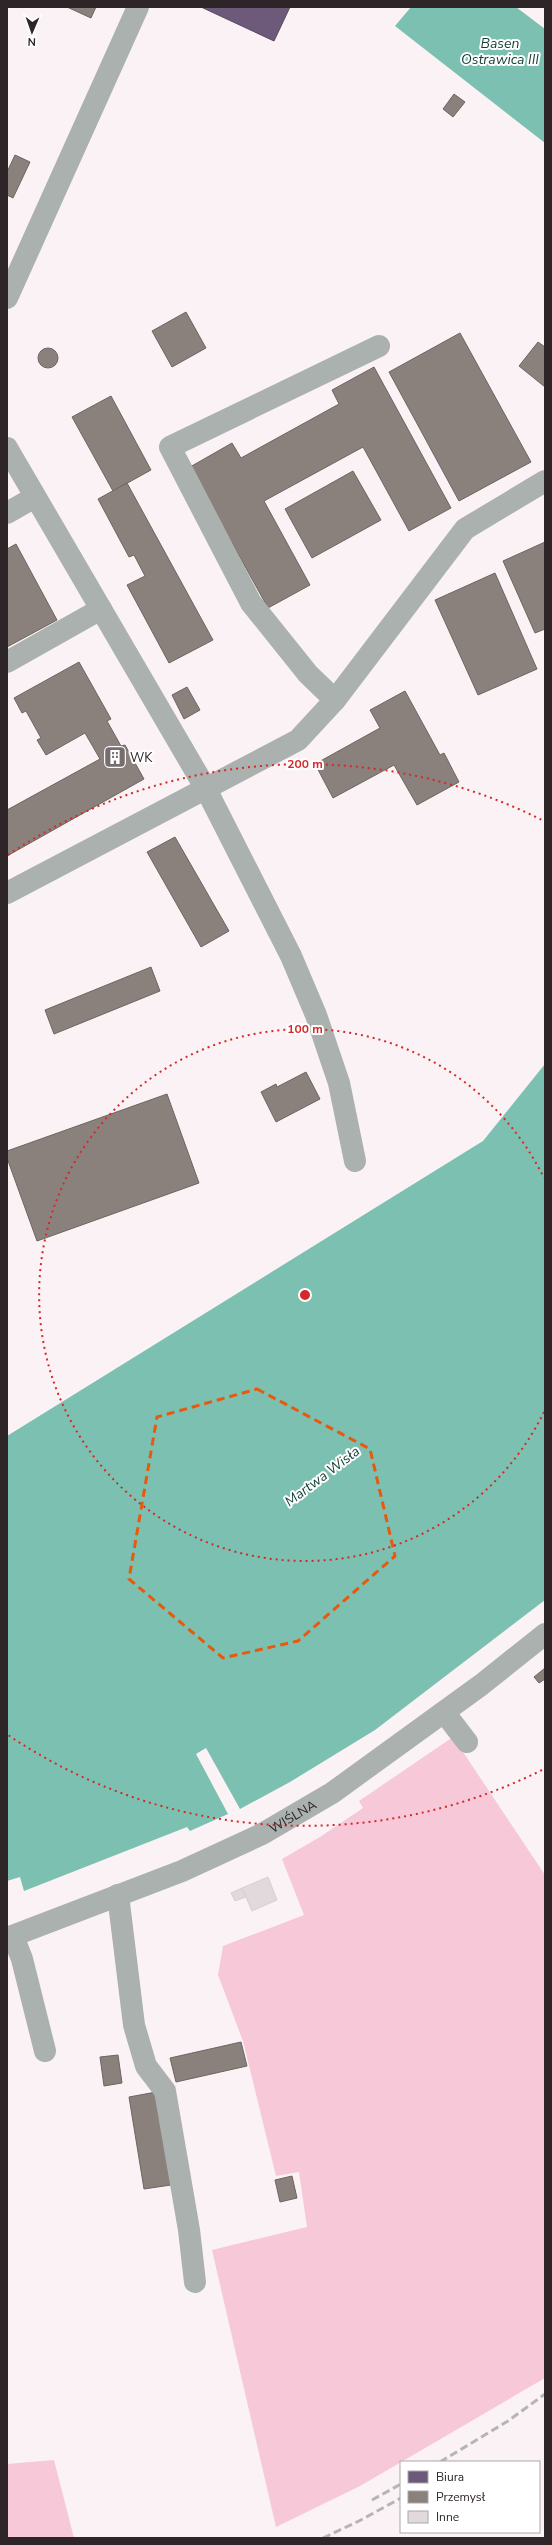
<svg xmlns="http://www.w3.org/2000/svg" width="552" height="2545" font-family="'Nunito Sans',sans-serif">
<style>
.green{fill:#f7c8d8}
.water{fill:#7cc0b1}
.offices{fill:#6d597a;stroke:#5a4961}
.industry{fill:#8a817c;stroke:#6e6562}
.building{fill:#e1d9db;stroke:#d7cfd1}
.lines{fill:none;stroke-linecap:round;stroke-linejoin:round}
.minor{stroke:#aab1af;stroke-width:22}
.rail{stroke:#b5b6b4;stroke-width:3;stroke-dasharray:8 4;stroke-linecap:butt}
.marked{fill:none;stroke:#e8590c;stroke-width:3;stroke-dasharray:8 5;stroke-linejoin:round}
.ring{fill:none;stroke:#d62828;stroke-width:2;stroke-dasharray:2 4}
.labels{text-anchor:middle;stroke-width:4;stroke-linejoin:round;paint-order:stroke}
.poi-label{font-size:13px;fill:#2d2527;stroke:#fff;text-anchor:start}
.street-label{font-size:13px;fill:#2d2527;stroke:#fff}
.water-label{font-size:14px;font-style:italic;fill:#123f35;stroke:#fff}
.centre{fill:#d62828;stroke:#fff;stroke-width:2}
.ring-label{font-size:12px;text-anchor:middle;font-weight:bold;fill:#d62828;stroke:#fff;stroke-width:4;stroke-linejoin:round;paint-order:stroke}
</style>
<rect width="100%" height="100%" fill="#faf2f4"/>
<g class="green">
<polygon points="453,1737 545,1875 545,2378 360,2486 276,2527 212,2250 307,2227 299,2172 276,2176 243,2041 218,1975 223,1946 304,1915 282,1859 320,1837 363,1808 359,1801"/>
<polygon points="54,2460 74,2538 7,2538 7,2464"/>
</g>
<g class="water">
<polygon points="411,7 516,7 545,29 545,143 395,26"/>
<polygon points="545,1064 545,1600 375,1730 290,1782 240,1809 206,1748 196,1754 228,1814 190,1831 187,1827 24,1891 20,1877 7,1881 7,1436 483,1141"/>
</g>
<polygon class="offices" points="201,7 290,7 274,41"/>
<g class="industry">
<polygon points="67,7 96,7 91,18"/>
<polygon points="454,94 465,102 453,117 443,109"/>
<polygon points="15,155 30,162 13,198 7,195 7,172"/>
<polygon points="186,312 206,348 172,367 152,331"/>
<polygon points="460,333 531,462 459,501 389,372"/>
<polygon points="538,342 545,347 545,387 519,366"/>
<circle cx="48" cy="358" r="10"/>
<polygon points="374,367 451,508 409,531 363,447 264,501 310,585 268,608 190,467 232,443 241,458 339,404 332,390"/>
<polygon points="111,396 151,470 113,491 72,417"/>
<polygon points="353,471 381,520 312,558 285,509"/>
<polygon points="127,483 213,640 169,663 127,585 145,576 134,555 129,557 98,499"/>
<polygon points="545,542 545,629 535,633 503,561"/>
<polygon points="16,544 57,620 7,647 7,549"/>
<polygon points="495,573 537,669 478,695 435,600"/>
<polygon points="79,662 111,719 107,721 121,746 125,745 144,779 7,856 7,810 100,759 85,733 46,755 37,740 41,738 26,711 22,713 14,698"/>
<polygon points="187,687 200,710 184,719 172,695"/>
<polygon points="405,691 440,755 444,753 459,782 417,805 394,765 333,798 315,764 380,728 370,710"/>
<polygon points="175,837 229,931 201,947 147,852"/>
<polygon points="151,967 160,991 54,1034 45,1010"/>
<polygon points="306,1072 320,1099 276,1122 261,1092 276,1084 277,1087"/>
<polygon points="167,1094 199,1183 37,1241 7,1158 7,1151"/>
<polygon points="545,1668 545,1679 539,1683 534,1677"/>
<polygon points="241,2042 247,2066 176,2082 170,2058"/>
<polygon points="118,2055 122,2083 104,2086 100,2057"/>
<polygon points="156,2092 171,2185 144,2189 129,2097"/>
<polygon points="292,2176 297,2198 280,2202 275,2180"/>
</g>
<g class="building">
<polygon points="268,1877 277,1900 252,1911 242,1888"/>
<polygon points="242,1888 246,1897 235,1901 231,1893"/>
</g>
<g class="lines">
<g class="minor">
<polyline points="7,298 138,7"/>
<polyline points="7,448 206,789 291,956 316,1015 339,1083 355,1161"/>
<polyline points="7,513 35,497"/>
<polyline points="7,662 101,609"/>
<polyline points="335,700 308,674 251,603 170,447 379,346"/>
<polyline points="7,893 298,740 335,700 465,529 545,481"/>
<polyline points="444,1712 467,1742"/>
<polyline points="118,1895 134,2025 146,2066 165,2091 189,2230 195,2282"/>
<polyline points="13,1936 22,1959 45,2051"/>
<path id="s1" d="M 7,1938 L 182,1871 L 262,1834 L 332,1793 L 481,1685 L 545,1634"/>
</g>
<g class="rail">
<polyline points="440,2462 508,2421 545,2394"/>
<polyline points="372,2500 401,2484"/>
<polyline points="323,2538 359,2521 401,2498"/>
</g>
</g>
<path class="marked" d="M 257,1389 L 370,1449 L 395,1556 L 298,1641 L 223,1658 L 129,1579 L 157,1417 Z"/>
<g class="ring">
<path d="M544 1412A266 266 0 1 1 544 1178"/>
<path d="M542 1770A531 531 0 0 1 8 1735M8 855A531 531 0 0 1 542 820"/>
</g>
<defs>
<g id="building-square" transform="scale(1.15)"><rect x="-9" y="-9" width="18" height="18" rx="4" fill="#756d6f" stroke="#fff"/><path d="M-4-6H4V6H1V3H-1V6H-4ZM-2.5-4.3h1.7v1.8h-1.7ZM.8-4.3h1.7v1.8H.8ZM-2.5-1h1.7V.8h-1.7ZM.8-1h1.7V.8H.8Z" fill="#fff"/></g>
</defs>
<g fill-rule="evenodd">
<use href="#building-square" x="115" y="757"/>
</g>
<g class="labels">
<g class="poi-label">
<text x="130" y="762">WK</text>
</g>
<g class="street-label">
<text dy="5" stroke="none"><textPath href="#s1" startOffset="311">WIŚLNA</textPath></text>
</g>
<g class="water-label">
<text x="500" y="48">Basen<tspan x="500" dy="16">Ostrawica III</tspan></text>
<text transform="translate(322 1476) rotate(-37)" y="5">Martwa Wisła</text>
</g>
</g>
<circle cx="305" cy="1295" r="6" class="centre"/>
<g class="ring-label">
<text x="305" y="768">200 m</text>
<text x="305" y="1033">100 m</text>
</g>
<rect width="552" height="2545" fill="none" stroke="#2d2527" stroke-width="16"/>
<rect x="400" y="2461" width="140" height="72" fill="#ffffff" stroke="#aba8a9"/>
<rect x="408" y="2471" width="20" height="12" fill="#6d597a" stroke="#aba8a9"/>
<text x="436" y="2481" font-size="12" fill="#2d2527">Biura</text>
<rect x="408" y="2491" width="20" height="12" fill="#8a817c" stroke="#aba8a9"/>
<text x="436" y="2501" font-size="12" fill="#2d2527">Przemysł</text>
<rect x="408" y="2511" width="20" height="12" fill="#e1d9db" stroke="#aba8a9"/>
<text x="436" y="2521" font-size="12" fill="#2d2527">Inne</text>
<g transform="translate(32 32) rotate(182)" stroke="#ffffff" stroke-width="3" paint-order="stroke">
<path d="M0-3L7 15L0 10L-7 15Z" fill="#2d2527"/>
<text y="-6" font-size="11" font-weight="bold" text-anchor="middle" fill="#2d2527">N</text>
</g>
</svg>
